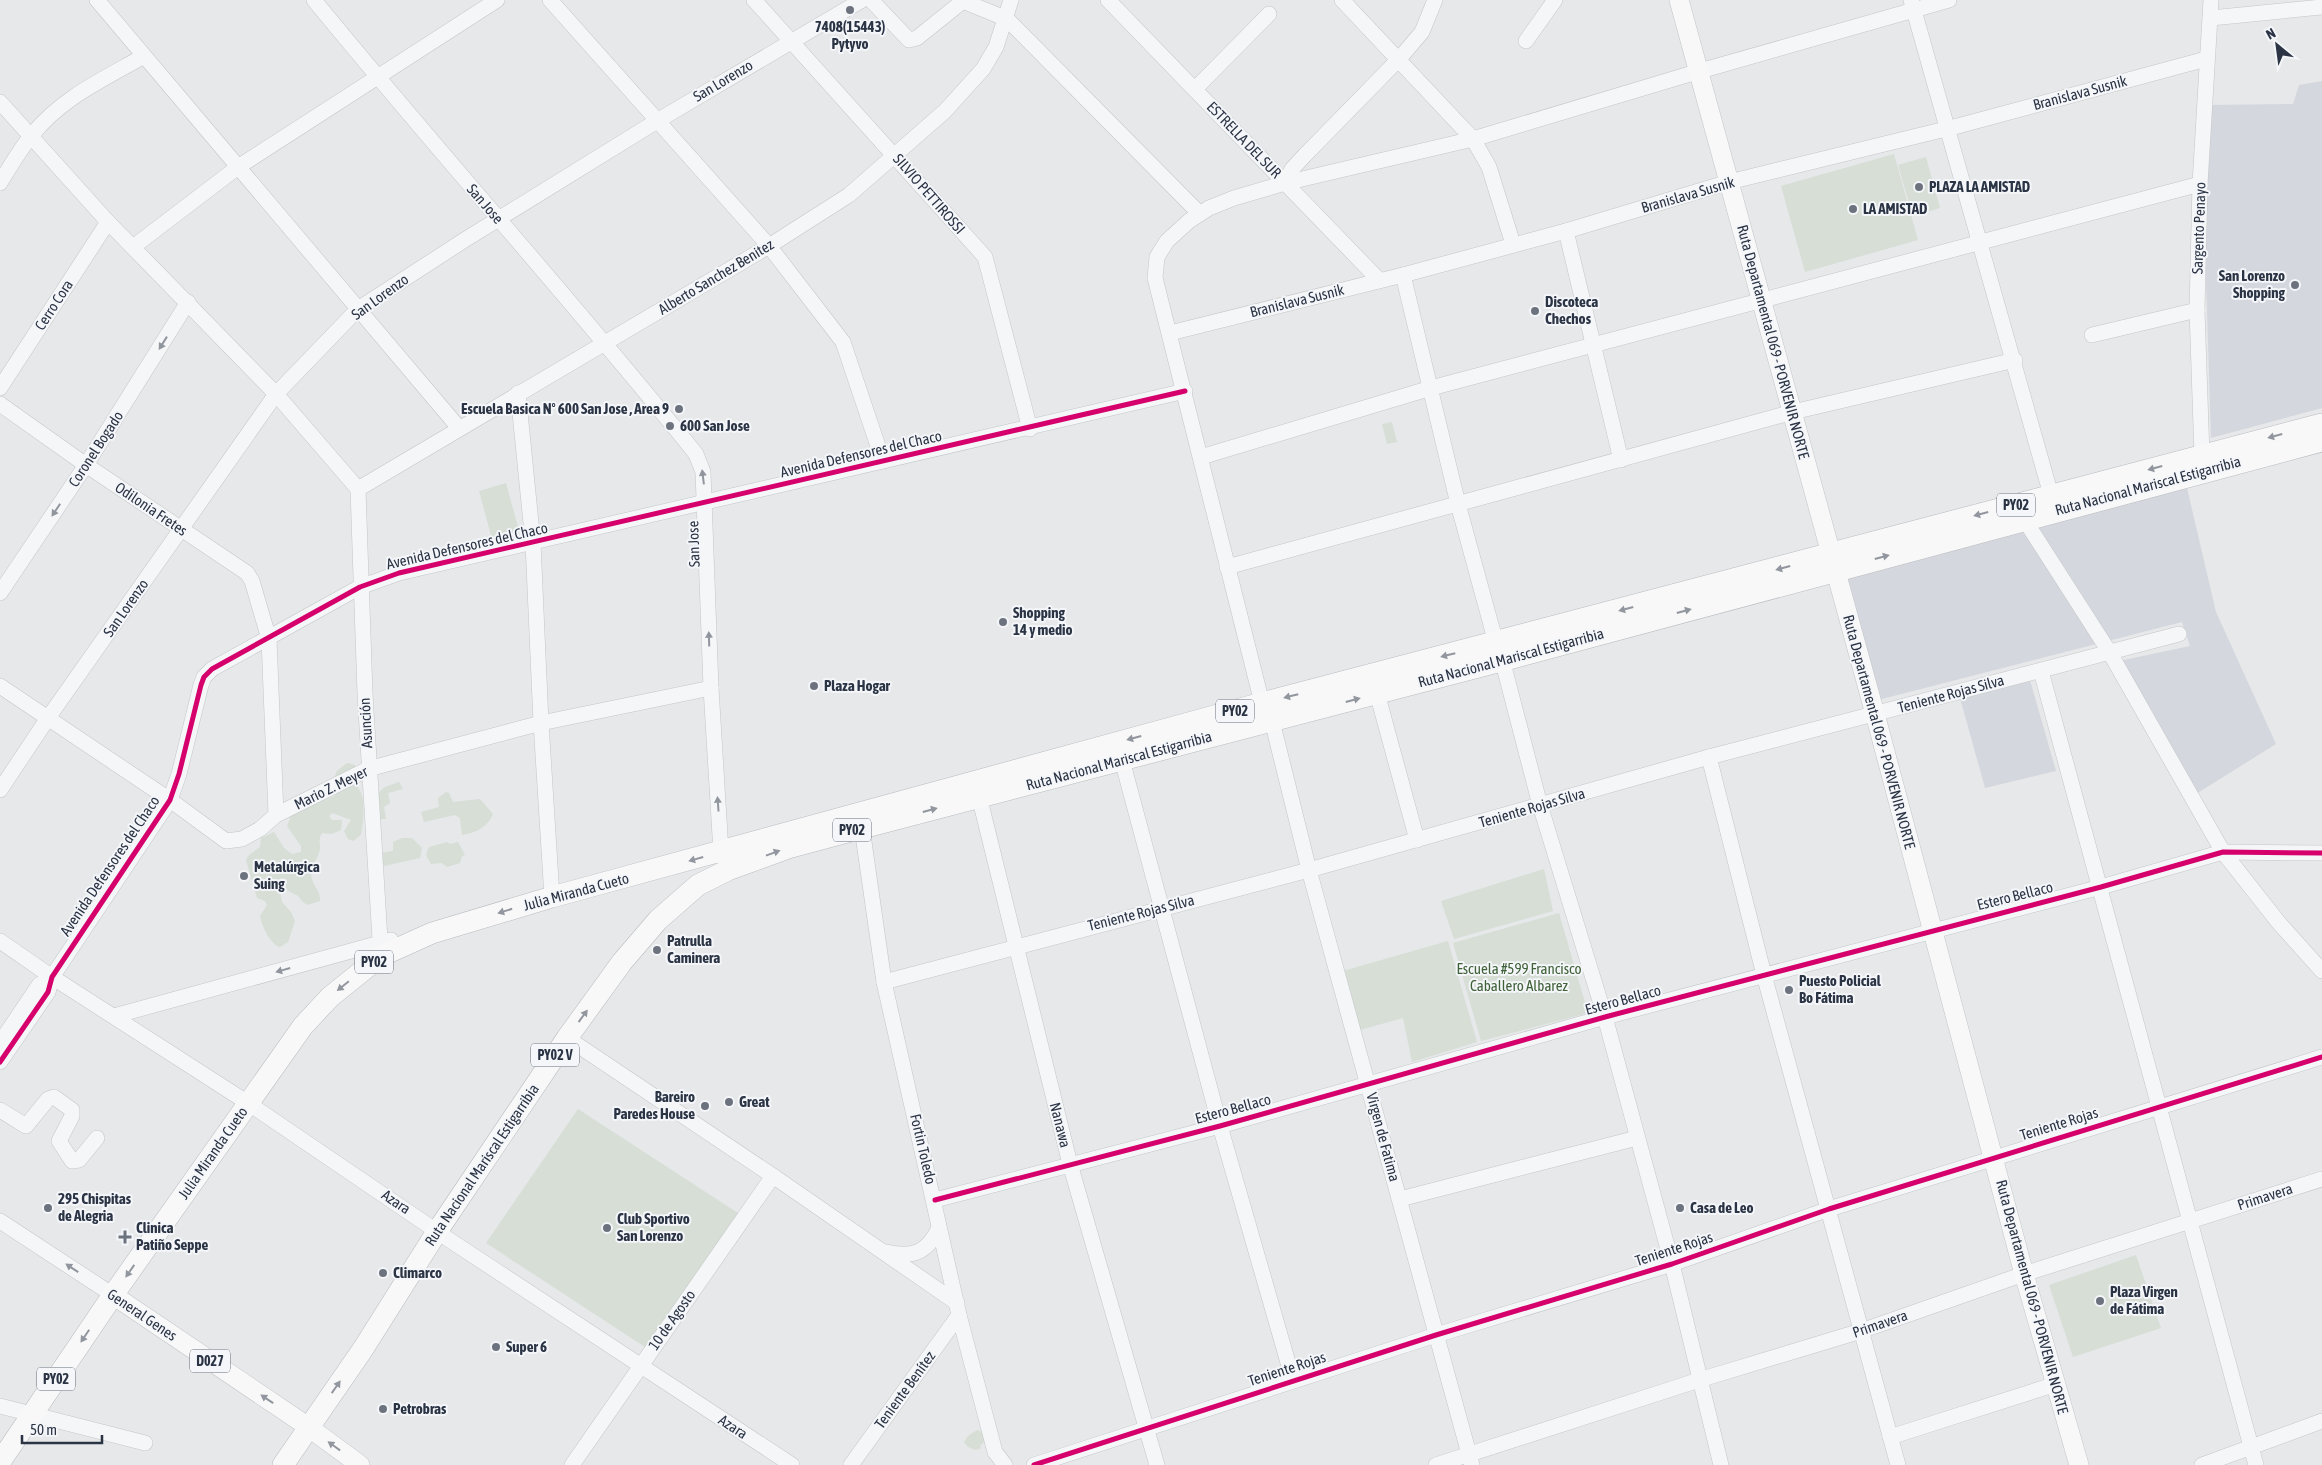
<svg xmlns="http://www.w3.org/2000/svg" width="2322" height="1465" font-family="'Asap Condensed',sans-serif">
<style>
.built{fill:#d4d7dd}
.green{fill:#d6ded6}
.lines{fill:none;stroke-linecap:round;stroke-linejoin:round}
.minor-casing{stroke:#c4c6c8;stroke-width:16}
.major-casing{stroke:#c2c5c8;stroke-width:20}
.highway-casing{stroke:#b8bbbf;stroke-width:22}
.minor{stroke:#f5f6f7;stroke-width:15}
.major{stroke:#f8f8f8;stroke-width:19}
.highway{stroke:#f8f8f8;stroke-width:21}
.cycleway-casing{stroke:#f4f6f9;stroke-width:8}
.cycleway{stroke:#d6006c;stroke-width:5}
.oneway{fill:#90959e}
.oneway2{fill:#92969e}
.poi-dot{fill:#6c737f;stroke:#f4f6f9;stroke-width:2}
.labels{text-anchor:middle;stroke-width:4;stroke-linejoin:round;paint-order:stroke}
.shield{fill:#f4f6f9;stroke:#676e7b;stroke-width:1}
.shield-label{font-size:14px;font-weight:bold;fill:#2b3445}
.poi-label{font-size:15px;font-weight:bold;fill:#2b3445;stroke:#f4f6f9;text-anchor:start}
.street-label{font-size:15px;fill:#2b3445;stroke:#f4f6f9}
.park-label{font-size:15px;fill:#3f6138;stroke:#f4f6f9}
</style>
<rect width="100%" height="100%" fill="#e6e8ea"/>
<g class="built">
<polygon points="2322,81 2322,408 2211,438 2205,247 2210,105 2293,104 2299,85"/>
<polygon points="2187,488 2216,612 2276,744 2196,794 2119,661 2190,646 2182,622 1878,700 1846,577"/>
<polygon points="2030,680 2056,771 1985,788 1960,698"/>
</g>
<g class="green">
<polygon points="1894,154 1918,240 1805,272 1781,186"/>
<polygon points="1926,157 1940,208 1913,216 1898,165"/>
<polygon points="1392,422 1397,442 1387,444 1382,424"/>
<polygon points="506,483 519,531 492,539 479,491"/>
<path d="M 347,763 L 355,765 L 354,784 C 368,792 363,822 361,835 L 353,841 L 348,839 L 344,831 L 351,820 L 332,813 L 329,816 L 332,820 L 342,820 L 341,830 L 332,834 L 322,833 C 318,840 320,841 320,848 C 319,859 308,867 312,879 C 314,887 321,892 320,901 L 308,905 L 304,903 L 298,896 L 287,890 L 283,878 L 278,880 L 282,902 L 291,912 L 295,921 L 288,942 L 280,947 C 270,944 262,926 260,916 L 267,905 L 265,901 L 257,898 L 246,860 L 248,856 L 260,847 L 261,838 L 274,832 L 284,848 L 292,854 L 301,852 L 301,846 L 287,826 L 292,813 L 334,796 L 344,785 L 333,780 L 337,771 Z"/>
<polygon points="399,782 403,789 388,793 390,803 384,807 386,819 381,819 378,793 385,787"/>
<path d="M 446,792 L 449,793 L 453,802 L 480,799 L 493,814 C 488,827 475,833 462,835 L 460,818 L 455,815 L 424,822 L 421,812 L 439,807 L 438,798 Z"/>
<polygon points="402,838 412,838 422,848 420,858 384,866 381,853 393,851 393,842"/>
<polygon points="447,842 450,844 458,842 465,855 462,856 460,863 447,867 442,863 431,864 426,855 429,847"/>
<polygon points="1544,869 1553,911 1454,939 1441,901"/>
<polygon points="1559,913 1588,1013 1481,1041 1453,943"/>
<polygon points="1448,941 1477,1042 1412,1062 1403,1018 1360,1030 1343,971"/>
<polygon points="578,1109 741,1215 648,1349 486,1243"/>
<polygon points="2136,1255 2161,1328 2073,1357 2049,1285"/>
<path d="M 977,1430 L 985,1433 L 986,1440 L 980,1446 L 981,1448 C 975,1452 968,1448 964,1442 L 968,1436 Z"/>
</g>
<g class="lines">
<g class="minor-casing">
<g id="minor">
<polyline points="97,0 459,428"/>
<path d="M 314,0 C 439,153 572,300 696,454 L 703,472 L 711,688 L 721,852 L 724,859"/>
<polyline points="550,0 769,246 843,342 883,461"/>
<polyline points="754,0 985,257 1030,429"/>
<polyline points="871,0 909,40 917,38 963,1 1007,19 1200,214"/>
<polyline points="1108,0 1379,280"/>
<polyline points="1342,0 1473,139 1489,167 1513,244"/>
<polyline points="1911,0 2051,495"/>
<polyline points="2211,18 2322,7"/>
<polyline points="1526,41 1555,0"/>
<polyline points="1195,89 1269,14"/>
<polyline points="0,102 108,222 276,394 358,489"/>
<path d="M 0,183 C 10,167 20,149 32,135 C 61,98 104,79 144,56"/>
<polyline points="1285,183 1292,169 1305,155 1399,59 1422,32 1435,0"/>
<polyline points="1566,231 1621,460"/>
<polyline points="133,247 238,167 497,0"/>
<polyline points="1403,275 1458,504 1496,643 1503,663 1540,805 1605,1017 1672,1264 1721,1465"/>
<polyline points="1170,333 1403,275 1566,231 1729,182 1954,127 2206,59"/>
<polyline points="2092,335 2197,310"/>
<polyline points="0,388 108,222"/>
<polyline points="518,393 533,543 541,723 552,897"/>
<polyline points="0,404 86,465 247,573 252,581 269,639 276,815"/>
<polyline points="1201,457 1431,388 2200,184"/>
<polyline points="2205,465 2202,456 2197,310 2200,184 2211,0"/>
<polyline points="358,489 769,246 849,195 945,111 983,69 996,47 1011,0"/>
<polyline points="358,489 365,694 381,956"/>
<polyline points="2024,519 2110,653 2223,852 2279,923 2322,971"/>
<polyline points="1227,567 1793,412 2015,360"/>
<polyline points="0,593 86,465 188,302"/>
<polyline points="2041,671 2256,1465"/>
<polyline points="0,686 170,800 226,841 242,839 260,829 276,815 368,769 541,723 711,688"/>
<polyline points="1377,693 1417,840"/>
<polyline points="1262,703 1155,278 1157,257 1167,241 1189,221 1209,208 1234,198 1285,183 1473,139 1700,71 1949,0"/>
<polyline points="1272,721 1309,870 1472,1465"/>
<polyline points="1709,757 1764,975 1898,1465"/>
<polyline points="1122,760 1220,1126 1293,1380"/>
<polyline points="977,788 1070,1164 1157,1465"/>
<polyline points="0,790 48,718 276,394 358,309 466,239 657,121 862,0"/>
<polyline points="862,828 884,982 959,1315 995,1452 1005,1465"/>
<polyline points="0,941 52,977 248,1103 454,1243 792,1465"/>
<polyline points="884,982 1309,870 1709,757 2179,634"/>
<polyline points="114,1016 391,940"/>
<polyline points="567,1038 773,1176 957,1303"/>
<polyline points="0,1043 39,985 52,977"/>
<polyline points="0,1062 48,992 52,977 170,800 179,774 201,685 204,677 212,669 360,587 399,573 1185,391"/>
<polyline points="0,1110 26,1126 48,1099 54,1097 72,1110 72,1116 59,1141 72,1161 79,1160 97,1138"/>
<polyline points="1400,1199 1637,1138"/>
<polyline points="935,1200 1220,1126 1605,1017 2101,887 2223,852 2322,853"/>
<polyline points="0,1221 113,1295"/>
<path d="M 886,1252 C 913,1258 927,1253 939,1228"/>
<polyline points="0,1406 145,1443"/>
<polyline points="1890,1437 2056,1384"/>
<polyline points="572,1465 773,1176"/>
<polyline points="851,1465 959,1315"/>
<polyline points="1034,1465 1436,1335 1672,1264 1829,1209 2322,1057"/>
<polyline points="1436,1465 1699,1380 1861,1331 2024,1274 2322,1179"/>
<polyline points="2202,1465 2322,1421"/>
</g>
</g>
<g class="major-casing">
<g id="major">
<polyline points="1679,0 1875,714 2024,1274 2079,1465"/>
<polyline points="113,1295 307,1426 360,1465"/>
</g>
</g>
<g class="highway-casing">
<g id="highway">
<polyline points="0,1462 113,1295 303,1026 330,997 381,956 432,933 552,897 1262,703 2322,424"/>
<polyline points="283,1465 363,1349 438,1230 567,1038 622,962 658,920 698,885 728,870 791,847 862,828 1501,661 2322,441"/>
</g>
</g>
<use href="#minor" class="minor"/>
<use href="#major" class="major"/>
<use href="#highway" class="highway"/>
<g class="cycleway-casing">
<g id="cycleway">
<polyline points="0,1062 48,992 52,977 170,800 179,774 201,685 204,677 212,669 360,587 399,573 1185,391"/>
<polyline points="935,1200 1220,1126 1605,1017 2101,887 2223,852 2322,853"/>
<polyline points="1034,1465 1436,1335 1672,1264 1829,1209 2322,1057"/>
</g>
</g>
<use href="#cycleway" class="cycleway"/>
</g>
<defs><path id="oneway-solid" d="M-6-.8H1V-3.2L6.5 0L1 3.2V.8H-6Z" transform="scale(1.25)"/></defs>
<g class="oneway">
<use href="#oneway-solid" transform="translate(163 343) rotate(122)"/>
<use href="#oneway-solid" transform="translate(703 477) rotate(-97)"/>
<use href="#oneway-solid" transform="translate(56 510) rotate(124)"/>
<use href="#oneway-solid" transform="translate(709 639) rotate(-92)"/>
<use href="#oneway-solid" transform="translate(718 804) rotate(-94)"/>
<use href="#oneway-solid" transform="translate(283 970) rotate(164)"/>
<use href="#oneway-solid" transform="translate(72 1268) rotate(-146)"/>
</g>
<g class="oneway2">
<use href="#oneway-solid" transform="translate(2275 436) rotate(165)"/>
<use href="#oneway-solid" transform="translate(2155 468) rotate(165)"/>
<use href="#oneway-solid" transform="translate(1981 514) rotate(165)"/>
<use href="#oneway-solid" transform="translate(1882 557) rotate(-15)"/>
<use href="#oneway-solid" transform="translate(1783 568) rotate(165)"/>
<use href="#oneway-solid" transform="translate(1626 609) rotate(165)"/>
<use href="#oneway-solid" transform="translate(1684 611) rotate(-15)"/>
<use href="#oneway-solid" transform="translate(1448 655) rotate(166)"/>
<use href="#oneway-solid" transform="translate(1291 696) rotate(166)"/>
<use href="#oneway-solid" transform="translate(1353 700) rotate(-15)"/>
<use href="#oneway-solid" transform="translate(1134 738) rotate(165)"/>
<use href="#oneway-solid" transform="translate(930 810) rotate(-15)"/>
<use href="#oneway-solid" transform="translate(773 853) rotate(-20)"/>
<use href="#oneway-solid" transform="translate(696 859) rotate(164)"/>
<use href="#oneway-solid" transform="translate(505 911) rotate(163)"/>
<use href="#oneway-solid" transform="translate(343 986) rotate(141)"/>
<use href="#oneway-solid" transform="translate(583 1016) rotate(-54)"/>
<use href="#oneway-solid" transform="translate(130 1271) rotate(125)"/>
<use href="#oneway-solid" transform="translate(85 1336) rotate(124)"/>
<use href="#oneway-solid" transform="translate(336 1387) rotate(-55)"/>
<use href="#oneway-solid" transform="translate(267 1399) rotate(-146)"/>
<use href="#oneway-solid" transform="translate(334 1446) rotate(-144)"/>
</g>
<g class="poi-dot">
<circle cx="850" cy="10" r="5"/>
<circle cx="1919" cy="187" r="5"/>
<circle cx="1853" cy="209" r="5"/>
<circle cx="2295" cy="285" r="5"/>
<circle cx="1535" cy="311" r="5"/>
<circle cx="679" cy="409" r="5"/>
<circle cx="670" cy="426" r="5"/>
<circle cx="1003" cy="622" r="5"/>
<circle cx="814" cy="686" r="5"/>
<circle cx="244" cy="876" r="5"/>
<circle cx="657" cy="950" r="5"/>
<circle cx="1789" cy="990" r="5"/>
<circle cx="729" cy="1102" r="5"/>
<circle cx="705" cy="1106" r="5"/>
<circle cx="48" cy="1208" r="5"/>
<circle cx="1680" cy="1208" r="5"/>
<circle cx="607" cy="1228" r="5"/>
<path d="M122.5 1229.5h5v5h5v5h-5v5h-5v-5h-5v-5h5z"/>
<circle cx="383" cy="1273" r="5"/>
<circle cx="2100" cy="1301" r="5"/>
<circle cx="496" cy="1347" r="5"/>
<circle cx="383" cy="1409" r="5"/>
</g>
<g class="labels">
<g class="shield">
<rect x="1997" y="493.5" width="38" height="23" rx="4"/>
<rect x="1216" y="699.5" width="38" height="23" rx="4"/>
<rect x="833" y="818.5" width="38" height="23" rx="4"/>
<rect x="355" y="950.5" width="38" height="23" rx="4"/>
<rect x="531" y="1043.5" width="48" height="23" rx="4"/>
<rect x="190" y="1349.5" width="40" height="23" rx="4"/>
<rect x="37" y="1367.5" width="38" height="23" rx="4"/>
</g>
<g class="shield-label">
<text x="2016" y="510">PY02</text>
<text x="1235" y="716">PY02</text>
<text x="852" y="835">PY02</text>
<text x="374" y="967">PY02</text>
<text x="555" y="1060">PY02 V</text>
<text x="210" y="1366">D027</text>
<text x="56" y="1384">PY02</text>
</g>
<g class="poi-label">
<text x="850" y="32" text-anchor="middle">7408(15443)<tspan x="850" dy="17">Pytyvo</tspan></text>
<text x="1929" y="192">PLAZA LA AMISTAD</text>
<text x="1863" y="214">LA AMISTAD</text>
<text x="2285" y="281" text-anchor="end">San Lorenzo<tspan x="2285" dy="17">Shopping</tspan></text>
<text x="1545" y="307">Discoteca<tspan x="1545" dy="17">Chechos</tspan></text>
<text x="669" y="414" text-anchor="end">Escuela Basica N° 600 San Jose , Area 9</text>
<text x="680" y="431">600 San Jose</text>
<text x="1013" y="618">Shopping<tspan x="1013" dy="17">14 y medio</tspan></text>
<text x="824" y="691">Plaza Hogar</text>
<text x="254" y="872">Metalúrgica<tspan x="254" dy="17">Suing</tspan></text>
<text x="667" y="946">Patrulla<tspan x="667" dy="17">Caminera</tspan></text>
<text x="1799" y="986">Puesto Policial<tspan x="1799" dy="17">Bo Fátima</tspan></text>
<text x="695" y="1102" text-anchor="end">Bareiro<tspan x="695" dy="17">Paredes House</tspan></text>
<text x="739" y="1107">Great</text>
<text x="58" y="1204">295 Chispitas<tspan x="58" dy="17">de Alegria</tspan></text>
<text x="1690" y="1213">Casa de Leo</text>
<text x="617" y="1224">Club Sportivo<tspan x="617" dy="17">San Lorenzo</tspan></text>
<text x="136" y="1233">Clinica<tspan x="136" dy="17">Patiño Seppe</tspan></text>
<text x="393" y="1278">Climarco</text>
<text x="2110" y="1297">Plaza Virgen<tspan x="2110" dy="17">de Fátima</tspan></text>
<text x="506" y="1352">Super 6</text>
<text x="393" y="1414">Petrobras</text>
</g>
<g class="street-label">
<text transform="translate(723 81) rotate(-31)" y="5">San Lorenzo</text>
<text transform="translate(2080 93) rotate(-15)" y="5">Branislava Susnik</text>
<text transform="translate(1244 140) rotate(46)" y="5">ESTRELLA DEL SUR</text>
<text transform="translate(929 194) rotate(49)" y="5">SILVIO PETTIROSSI</text>
<text transform="translate(1688 195) rotate(-16)" y="5">Branislava Susnik</text>
<text transform="translate(485 204) rotate(49)" y="5">San Jose</text>
<text transform="translate(2199 228) rotate(-88)" y="5">Sargento Penayo</text>
<text transform="translate(716 277) rotate(-31)" y="5">Alberto Sanchez Benitez</text>
<text transform="translate(380 297) rotate(-36)" y="5">San Lorenzo</text>
<text transform="translate(1297 301) rotate(-14)" y="5">Branislava Susnik</text>
<text transform="translate(54 305) rotate(-57)" y="5">Cerro Cora</text>
<text transform="translate(1773 342) rotate(75)" y="5">Ruta Departamental 069 - PORVENIR NORTE</text>
<text transform="translate(96 449) rotate(-57)" y="5">Coronel Bogado</text>
<text transform="translate(861 454) rotate(-13)" y="5">Avenida Defensores del Chaco</text>
<text transform="translate(2148 486) rotate(-15)" y="5">Ruta Nacional Mariscal Estigarribia</text>
<text transform="translate(151 509) rotate(34)" y="5">Odilonia Fretes</text>
<text transform="translate(694 544) rotate(-92)" y="5">San Jose</text>
<text transform="translate(467 546) rotate(-13)" y="5">Avenida Defensores del Chaco</text>
<text transform="translate(126 608) rotate(-55)" y="5">San Lorenzo</text>
<text transform="translate(1511 658) rotate(-15)" y="5">Ruta Nacional Mariscal Estigarribia</text>
<text transform="translate(1951 694) rotate(-15)" y="5">Teniente Rojas Silva</text>
<text transform="translate(366 723) rotate(-93)" y="5">Asunción</text>
<text transform="translate(1879 732) rotate(75)" y="5">Ruta Departamental 069 - PORVENIR NORTE</text>
<text transform="translate(1119 761) rotate(-15)" y="5">Ruta Nacional Mariscal Estigarribia</text>
<text transform="translate(331 788) rotate(-26)" y="5">Mario Z. Meyer</text>
<text transform="translate(1532 808) rotate(-16)" y="5">Teniente Rojas Silva</text>
<text transform="translate(110 866) rotate(-56)" y="5">Avenida Defensores del Chaco</text>
<text transform="translate(576 892) rotate(-15)" y="5">Julia Miranda Cueto</text>
<text transform="translate(2015 896) rotate(-14)" y="5">Estero Bellaco</text>
<text transform="translate(1141 913) rotate(-14)" y="5">Teniente Rojas Silva</text>
<text transform="translate(1623 1000) rotate(-15)" y="5">Estero Bellaco</text>
<text transform="translate(1233 1109) rotate(-15)" y="5">Estero Bellaco</text>
<text transform="translate(2059 1124) rotate(-17)" y="5">Teniente Rojas</text>
<text transform="translate(1060 1125) rotate(76)" y="5">Nanawa</text>
<text transform="translate(1383 1137) rotate(75)" y="5">Virgen de Fatima</text>
<text transform="translate(923 1149) rotate(77)" y="5">Fortin Toledo</text>
<text transform="translate(213 1153) rotate(-55)" y="5">Julia Miranda Cueto</text>
<text transform="translate(482 1165) rotate(-56)" y="5">Ruta Nacional Mariscal Estigarribia</text>
<text transform="translate(2265 1197) rotate(-18)" y="5">Primavera</text>
<text transform="translate(396 1202) rotate(34)" y="5">Azara</text>
<text transform="translate(1674 1249) rotate(-18)" y="5">Teniente Rojas</text>
<text transform="translate(2032 1297) rotate(75)" y="5">Ruta Departamental 069 - PORVENIR NORTE</text>
<text transform="translate(142 1315) rotate(34)" y="5">General Genes</text>
<text transform="translate(672 1320) rotate(-55)" y="5">10 de Agosto</text>
<text transform="translate(1880 1324) rotate(-19)" y="5">Primavera</text>
<text transform="translate(1287 1369) rotate(-18)" y="5">Teniente Rojas</text>
<text transform="translate(905 1390) rotate(-54)" y="5">Teniente Benítez</text>
<text transform="translate(733 1427) rotate(33)" y="5">Azara</text>
</g>
<g class="park-label">
<text x="1519" y="974">Escuela #599 Francisco<tspan x="1519" dy="17">Caballero Albarez</tspan></text>
</g>
</g>
<g transform="translate(2277 45) rotate(331)" stroke="#f4f6f9" stroke-width="4" paint-order="stroke">
<path d="M0-4L9 19L0 12L-9 19Z" fill="#2b3445"/>
<text y="-8" font-size="14" font-weight="bold" text-anchor="middle" fill="#2b3445">N</text>
</g>
<path d="M22 1435v8h80v-8" fill="none" stroke="#2b3445" stroke-width="2.5"/>
<text x="30" y="1435" font-size="15" fill="#2b3445" stroke="#f4f6f9" stroke-width="4" paint-order="stroke">50 m</text>
</svg>
